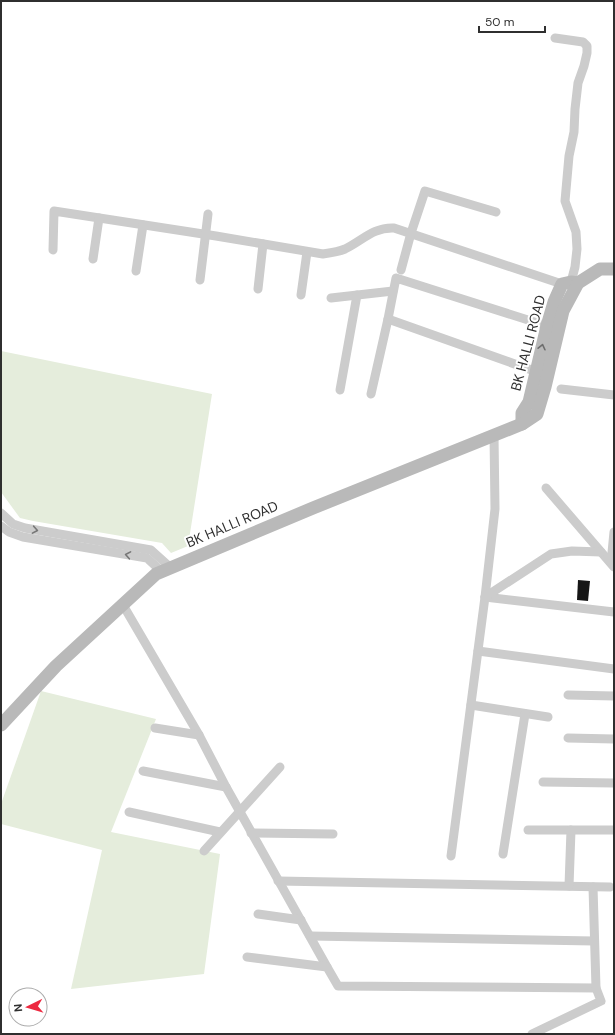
<svg xmlns="http://www.w3.org/2000/svg" width="615" height="1035" font-family="'DM Sans',sans-serif">
<style>
.green{fill:#e5eddc}
.building{fill:#161616}
.lines{fill:none;stroke-linecap:round;stroke-linejoin:round}
.street{stroke:#ccc;stroke-width:9}
.secondary{stroke:#b9b9b9;stroke-width:13}
.oneway{stroke:#6d6d6d}
.oneway2{stroke:#767676}
.labels{text-anchor:middle;stroke-width:4;stroke-linejoin:round;paint-order:stroke}
.street-label{font-size:14px;fill:#2f2f2f;stroke:#fff}
</style>
<rect width="100%" height="100%" fill="#fff"/>
<g class="green">
<polygon points="1,351 212,394 188,546 171,553 162,543 33,521 20,518 1,492"/>
<polygon points="41,691 156,719 111,832 220,854 204,974 71,989 102,850 1,824 1,804"/>
</g>
<polygon class="building" points="578,580 590,581 588,601 577,600"/>
<g class="lines">
<g class="street">
<polyline points="555,38 583,42 587,46 587,53 584,66 578,83 575,109 574,132 569,156 565,201 576,232 577,249 575,267 571,282"/>
<path d="M 53,250 L 54,211 L 216,236 L 323,254 C 330,253 338,252 345,249 C 362,241 373,227 394,228 L 562,284"/>
<polyline points="93,259 99,218"/>
<polyline points="401,270 411,233 425,191 496,212"/>
<polyline points="136,271 143,225"/>
<polyline points="200,280 208,214"/>
<polyline points="258,289 263,244"/>
<polyline points="301,295 307,252"/>
<polyline points="331,298 393,291"/>
<polyline points="388,319 396,278 547,326"/>
<polyline points="561,389 614,395"/>
<polyline points="340,390 357,295"/>
<polyline points="371,394 388,319 540,373"/>
<polyline points="546,488 614,567"/>
<polyline points="1,513 13,524 25,528 151,550 171,568"/>
<polyline points="1,526 9,532 23,537 147,558 162,572"/>
<polyline points="611,563 614,532"/>
<polyline points="485,597 614,612"/>
<polyline points="485,597 551,554 572,551 601,552"/>
<polyline points="123,605 199,735 226,787 327,967"/>
<polyline points="478,651 614,669"/>
<polyline points="568,695 614,696"/>
<polyline points="471,705 548,717"/>
<polyline points="155,728 199,735"/>
<polyline points="568,738 614,739"/>
<polyline points="143,771 226,787"/>
<polyline points="543,782 614,783"/>
<polyline points="129,812 220,832"/>
<polyline points="528,830 614,830"/>
<polyline points="251,833 333,834"/>
<polyline points="204,851 280,767"/>
<polyline points="503,854 525,714"/>
<polyline points="451,856 485,597 495,509 494,435"/>
<polyline points="278,881 610,887"/>
<polyline points="569,886 571,830"/>
<polyline points="258,914 301,920"/>
<polyline points="310,936 594,941"/>
<polyline points="247,957 327,967 338,986 596,988"/>
<polyline points="532,1034 601,1001 596,988 593,887"/>
</g>
<g class="secondary">
<polyline points="522,424 522,413 529,402 547,326 554,302 562,284 571,282 578,283"/>
<polyline points="1,725 56,666 156,574 313,508 522,424 537,414 545,387 563,311 578,283 600,269 614,269"/>
</g>
</g>
<defs><path id="oneway-chevron" d="M-2-3.5L2.5 0L-2 3.5" fill="none" stroke-width="1.6" stroke-linecap="round" stroke-linejoin="round"/></defs>
<use class="oneway" href="#oneway-chevron" transform="translate(542 347) rotate(-77)"/>
<g class="oneway2">
<use href="#oneway-chevron" transform="translate(35 530) rotate(10)"/>
<use href="#oneway-chevron" transform="translate(128 555) rotate(-170)"/>
</g>
<g class="labels">
<g class="street-label">
<text transform="translate(528 343) rotate(-75)" y="5">BK HALLI ROAD</text>
<text transform="translate(232 524) rotate(-23)" y="5">BK HALLI ROAD</text>
</g>
</g>
<rect width="615" height="1035" fill="none" stroke="#2f2f2f" stroke-width="4"/>
<g transform="translate(28 1007) rotate(265)"><circle r="19" fill="#ffffff" stroke="#acacac"/>
<path d="M0-3L7 15L0 10L-7 15Z" fill="#ed2940"/>
<text y="-6" font-size="11" font-weight="bold" text-anchor="middle" fill="#2f2f2f">N</text>
</g>
<path d="M479 26v6h66v-6" fill="none" stroke="#2f2f2f" stroke-width="2"/>
<text x="485" y="26" font-size="12" fill="#2f2f2f" stroke="#ffffff" stroke-width="3" paint-order="stroke">50 m</text>
</svg>
